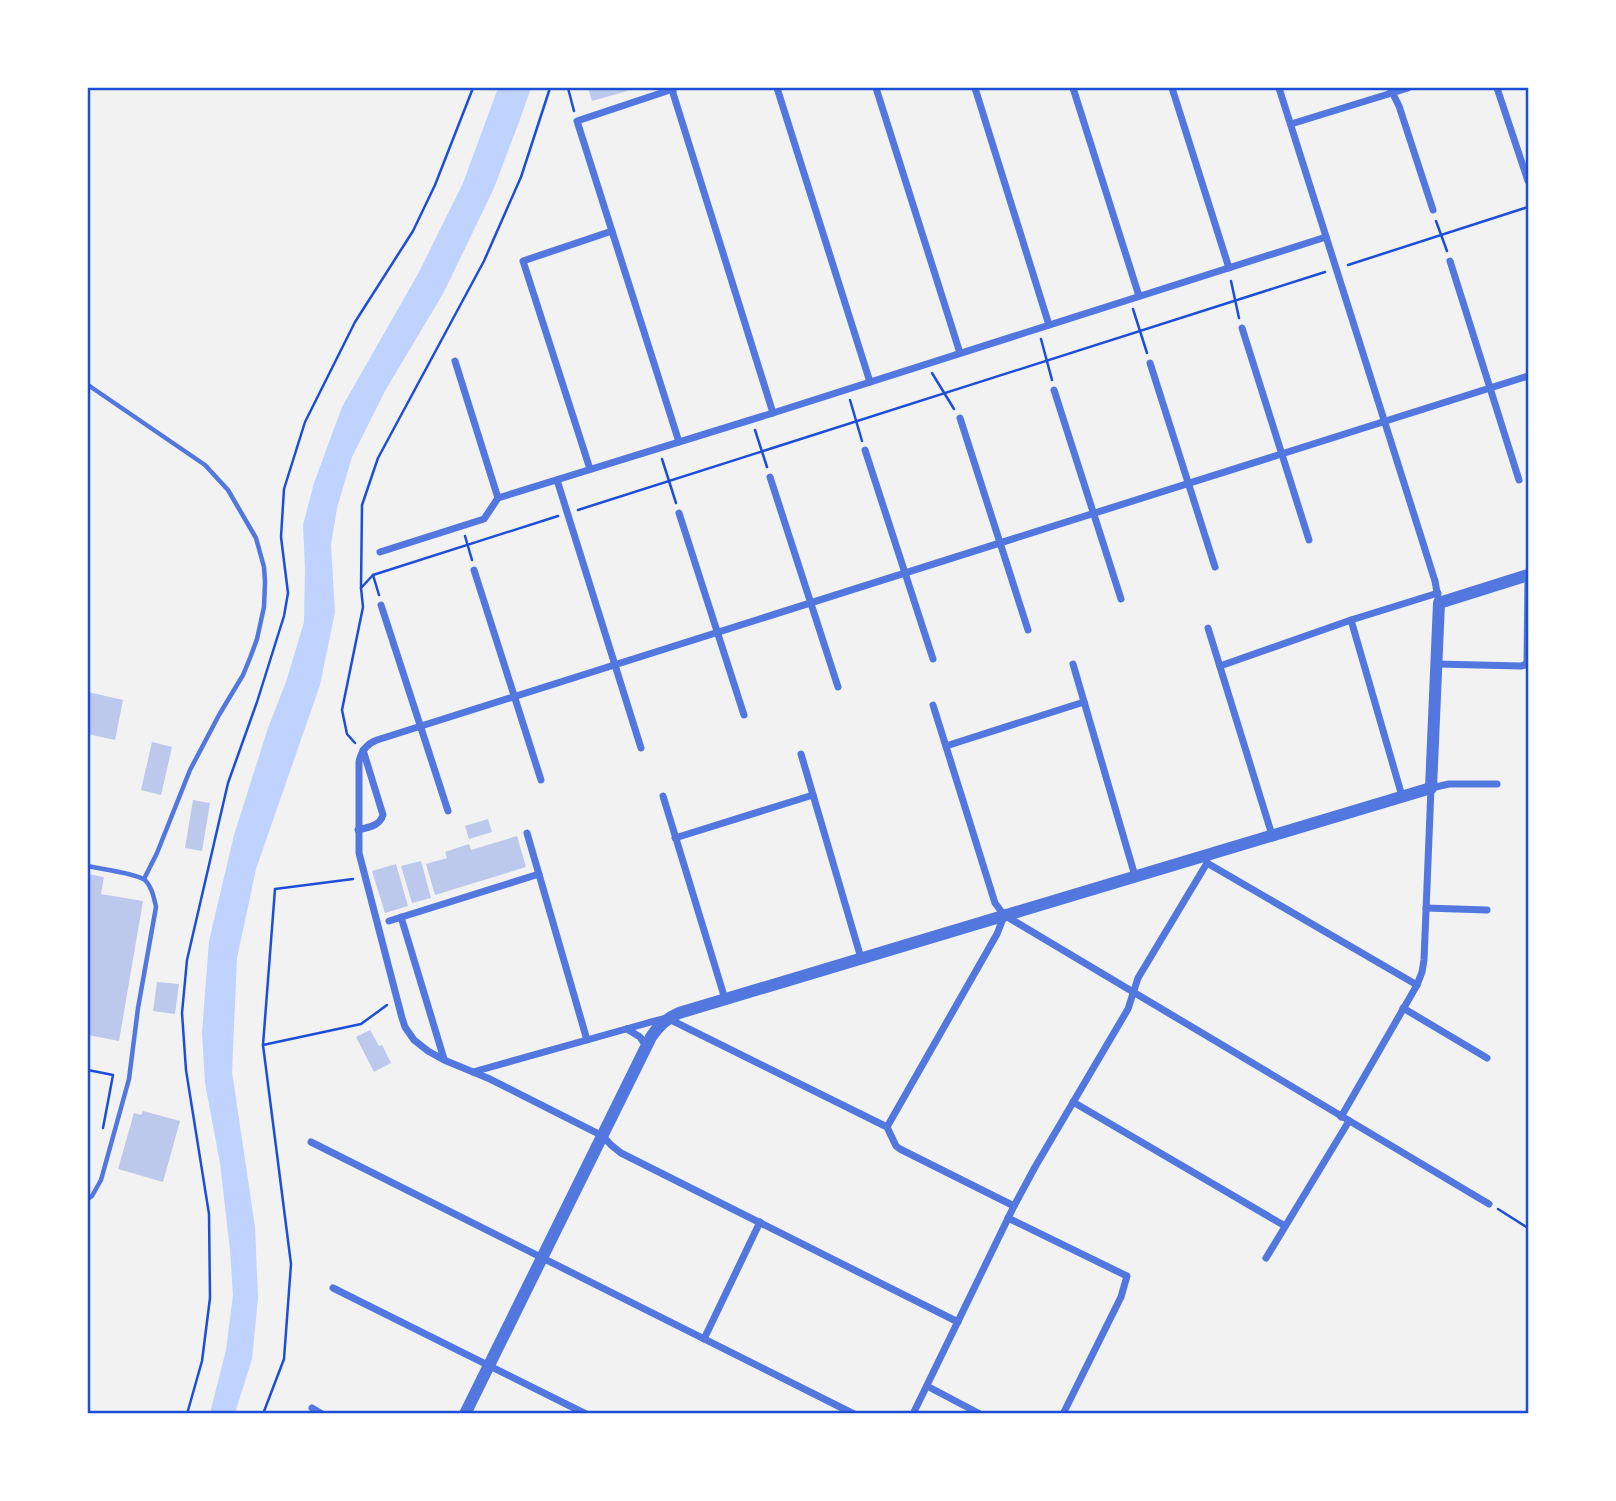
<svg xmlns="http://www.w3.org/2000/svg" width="1616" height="1501" font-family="'Asap Condensed',sans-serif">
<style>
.water{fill:#bfd3fe}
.building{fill:#bdc9ec}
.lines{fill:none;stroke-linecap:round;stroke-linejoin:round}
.path{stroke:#1d4ed8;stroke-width:2.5}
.service{stroke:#5277de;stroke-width:4.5}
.minor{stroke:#5277de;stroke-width:7}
.tertiary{stroke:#5277de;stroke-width:12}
.neatline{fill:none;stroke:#1d4ed8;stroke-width:2.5}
</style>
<rect width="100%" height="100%" fill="#f2f2f2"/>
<polygon class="water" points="498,88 531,88 519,122 494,188 444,292 385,391 352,457 337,508 331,545 335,612 320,685 256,869 237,958 232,1072 255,1227 258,1298 252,1359 235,1413 210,1413 226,1350 233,1295 230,1250 220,1163 205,1083 202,1033 209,941 234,835 268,728 286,682 304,622 305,569 303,525 314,483 342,407 418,274 463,183"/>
<g class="building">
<polygon points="588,88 626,88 627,91 592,101"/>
<polygon points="88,692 123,700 115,740 88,734"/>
<polygon points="152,742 172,747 161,795 141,790"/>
<polygon points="193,800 210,803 202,851 185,848"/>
<polygon points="488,819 492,832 469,839 465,826"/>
<polygon points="517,836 526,867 435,895 426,864 447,858 445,852 469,844 471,850"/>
<polygon points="421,861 431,898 412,903 401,866"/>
<polygon points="396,864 408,906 385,913 372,871"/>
<polygon points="88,874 104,877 101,894 143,901 119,1041 88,1035"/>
<polygon points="157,982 179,984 175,1014 153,1011"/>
<polygon points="370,1030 379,1046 382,1045 391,1063 374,1072 356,1037"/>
<polygon points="143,1111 180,1121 163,1182 118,1169 134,1113 141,1115"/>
</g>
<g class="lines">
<g class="path">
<polyline points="568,88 574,111"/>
<polyline points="1436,221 1447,251"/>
<polyline points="1348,265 1528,207"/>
<polyline points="1231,281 1239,318"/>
<polyline points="1133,309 1147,353"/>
<polyline points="1041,339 1052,380"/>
<polyline points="932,373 954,409"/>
<polyline points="850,400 862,441"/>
<polyline points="755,430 767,467"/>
<polyline points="662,459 676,503"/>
<polyline points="578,510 1325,272"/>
<polyline points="465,536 472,560"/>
<polyline points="373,575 379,595"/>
<polyline points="361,588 373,575 558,516"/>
<polyline points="355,743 347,734 342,710 363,607 361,588 362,505 378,458 484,261 521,177 550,88"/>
<polyline points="263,1045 275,889 353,879"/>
<polyline points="88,1070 113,1075 103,1128"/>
<polyline points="1498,1209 1528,1228"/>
<polyline points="187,1414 202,1361 210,1298 209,1214 186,1070 182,1013 187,960 228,783 257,702 284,616 288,593 281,537 284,489 305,422 355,322 413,231 435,185 473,88"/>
<polyline points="263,1414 284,1359 291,1264 263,1045 361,1024 387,1005"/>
</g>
<g class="service">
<polyline points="88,385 205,465 228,490 256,538 264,567 265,582 264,607 257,639 250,658 243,675 219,715 190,770 157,853 144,879"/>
<path d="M 88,866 C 100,869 136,873 145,880 C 152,887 154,898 156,907 L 138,1008 L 129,1079 L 101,1180 L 92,1196 L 88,1199"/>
</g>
<g class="minor">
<polyline points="673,88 673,93 773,413"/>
<polyline points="777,88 870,382"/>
<polyline points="876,88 960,353"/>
<polyline points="975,88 1049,325"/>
<polyline points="1073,88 1139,296"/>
<polyline points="1172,88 1229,268"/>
<polyline points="1279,88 1435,581 1439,603"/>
<polyline points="1390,88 1399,106 1433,210"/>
<polyline points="1497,88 1528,181"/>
<polyline points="673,89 577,121 679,442"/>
<polyline points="1291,124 1408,88"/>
<polyline points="1450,261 1519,480"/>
<polyline points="1242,328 1309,540"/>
<polyline points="455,361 498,498"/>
<polyline points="1150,363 1215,567"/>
<polyline points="1054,390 1121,599"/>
<polyline points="960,418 1028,630"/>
<polyline points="865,450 933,659"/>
<polyline points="590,469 523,261 612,231"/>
<polyline points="770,477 838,687"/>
<polyline points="557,480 641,748"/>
<polyline points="498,498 773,413 1326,237"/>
<polyline points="679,513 744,715"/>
<polyline points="380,552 484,519 498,498"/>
<polyline points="474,570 541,780"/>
<polyline points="381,605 448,811"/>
<polyline points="1351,620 1402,796"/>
<polyline points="1208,628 1272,835"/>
<polyline points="1073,664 1135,876"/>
<polyline points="1436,664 1521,666 1525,665 1527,661 1528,575"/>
<polyline points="1220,666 1351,620 1438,593"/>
<polyline points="933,705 995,903 1004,915 1489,1204"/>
<polyline points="946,746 1084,702"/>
<polyline points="801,754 861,958"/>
<polyline points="663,796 725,999"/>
<path d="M 358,830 C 368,827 379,827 383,815 L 363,750"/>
<polyline points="527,833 587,1040"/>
<polyline points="675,838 813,795"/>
<polyline points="1207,863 1417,985"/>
<polyline points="1426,908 1487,910"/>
<polyline points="401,917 444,1059"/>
<polyline points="389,921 539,874"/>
<polyline points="1403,1008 1487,1058"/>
<polyline points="627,1029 640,1037 646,1046"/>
<polyline points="473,1072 651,1022 667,1018 887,1127 896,1146 900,1149 1014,1206"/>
<polyline points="1073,1102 1285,1226"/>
<polyline points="1341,1117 1417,985 1422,972 1424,960 1431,788 1449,784 1497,784"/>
<polyline points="887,1127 997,934 1004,916"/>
<polyline points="311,1142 854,1414"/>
<polyline points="1008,1218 1127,1276 1121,1297 1063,1414"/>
<polyline points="1266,1258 1349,1121"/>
<polyline points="333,1288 586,1414"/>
<path d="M 958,1322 L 621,1153 L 611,1145 L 603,1136 L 490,1079 L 444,1060 L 428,1051 L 414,1040 L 405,1027 L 402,1018 L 359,853 L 359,762 C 361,751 366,744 377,740 L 1528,376"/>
<polyline points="704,1339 760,1222"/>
<polyline points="927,1386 980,1414"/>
<polyline points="312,1408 322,1414"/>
<polyline points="913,1414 1014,1206 1035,1167 1128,1009 1138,978 1207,863 1206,855"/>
</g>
<path class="tertiary" d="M 465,1414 L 651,1037 C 659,1025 667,1018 679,1013 L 1431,788 L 1439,603 L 1528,575"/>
</g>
<rect width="1616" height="1501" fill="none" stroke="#ffffff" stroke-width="178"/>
<rect x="89" y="89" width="1438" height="1323" class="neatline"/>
</svg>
